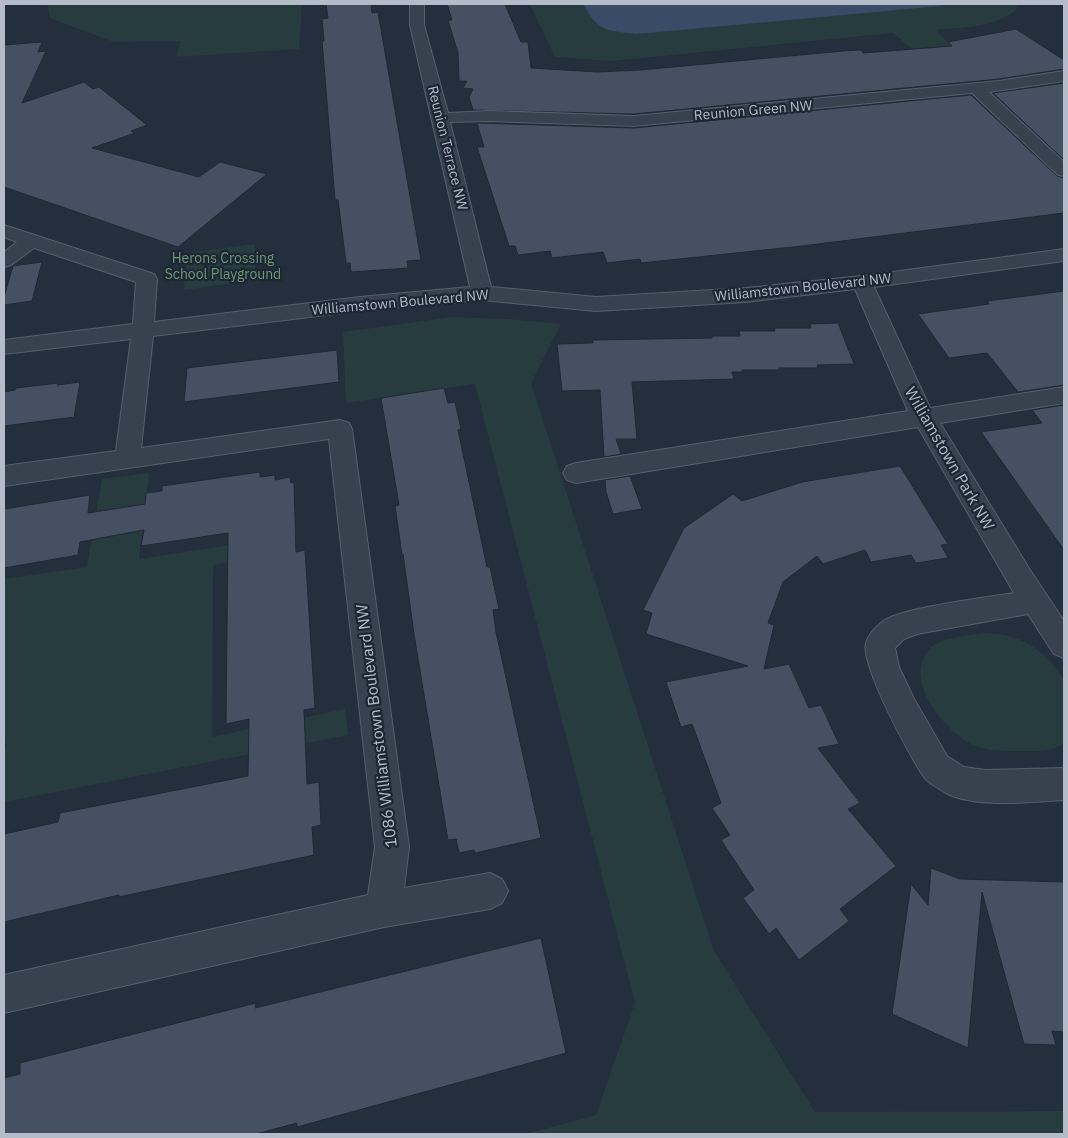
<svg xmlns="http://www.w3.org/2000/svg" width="1068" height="1138" font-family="'IBM Plex Sans',sans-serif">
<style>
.green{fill:#263c3f}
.water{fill:#394c67}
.building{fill:#455162;stroke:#1f2835}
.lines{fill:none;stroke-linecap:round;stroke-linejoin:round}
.minor-casing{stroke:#565f6c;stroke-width:2}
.minor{fill:#38414e;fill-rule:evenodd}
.labels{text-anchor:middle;stroke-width:4.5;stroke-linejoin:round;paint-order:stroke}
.far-street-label{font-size:14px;fill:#b4bcc9;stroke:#1d2633}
.far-park-label{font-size:14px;fill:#6b9a76;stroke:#1d2633}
.street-label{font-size:16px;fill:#b4bcc9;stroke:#1d2633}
</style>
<rect width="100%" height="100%" fill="#242f3e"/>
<g class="green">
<polygon points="47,4 302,4 299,49 177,57 180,41 114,42 50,18"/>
<path d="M 530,4 L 1017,4 L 1016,10 C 992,28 965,27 936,30 L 980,77 L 949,80 L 893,33 L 612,61 L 555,57 Z"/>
<polygon points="255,244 255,280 184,290 187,253"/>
<polygon points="452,317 508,319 561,324 531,383 714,951 815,1112 1064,1111 1064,1134 526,1134 596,1115 635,1003 475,384 346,403 343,332"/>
<polygon points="149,473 139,559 294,535 295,550 213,565 212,737 345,709 348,735 4,802 4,748 6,746 4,726 4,579 87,567 102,479"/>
<path d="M 983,633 C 1013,633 1042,646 1058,672 C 1060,674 1063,678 1064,681 C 1067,693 1064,729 1064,743 C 1052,752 1038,751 1024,751 C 1006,751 987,752 971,744 C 946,731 907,685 925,656 C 927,653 929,649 931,647 C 945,637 967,636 983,633 Z"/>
</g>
<path class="water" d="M 583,4 L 945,4 L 940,6 L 636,34 C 605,30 599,32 583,4 Z"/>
<g class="building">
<polygon points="326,4 371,4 372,13 378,12 421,260 407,261 408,268 351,272 350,263 346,263 338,200 335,200 322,41 324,41 322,19 328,18"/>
<polygon points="447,4 505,4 521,42 528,42 531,68 597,72 641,70 843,51 861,50 863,53 952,46 948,42 1016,29 1064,60 1064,69 999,79 634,114 473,110 469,97 473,89 463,88 467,81 459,81 458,53 448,20 452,20"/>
<polygon points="42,42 38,52 46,51 22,103 84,82 93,89 99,87 147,125 131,131 135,133 92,148 199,177 220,162 267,174 178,247 4,187 4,45"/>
<polygon points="1064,83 1064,160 993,93"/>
<polygon points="971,95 1057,176 1064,178 1064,213 802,246 641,263 640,259 607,263 603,252 552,258 550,251 518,255 515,246 509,246 477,147 484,147 477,123 634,128"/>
<polygon points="42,262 32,301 4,305 4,297 13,266"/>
<polygon points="1064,291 1064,385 1018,392 987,353 949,358 918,314 989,304 987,301"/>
<polygon points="838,323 854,364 817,365 818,368 779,368 779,370 742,370 742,372 732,372 734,379 632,382 637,439 616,439 621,454 604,457 600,390 562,391 557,344 593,343 593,340 712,338 712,336 740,336 739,331 775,331 774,328 811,328 810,324"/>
<polygon points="337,350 339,382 184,402 187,368"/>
<polygon points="80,382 74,417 4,426 4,392 15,390 16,388 58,383 57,385"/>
<polygon points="444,388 448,403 455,402 461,429 458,430 487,567 490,567 499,609 493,610 496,632 541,838 475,853 474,850 459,853 456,839 448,840 414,634 403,554 402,555 395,506 399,505 381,398"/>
<polygon points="1064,405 1064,550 981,432 1042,423 1032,410"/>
<polygon points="900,466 948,544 941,545 948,558 916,563 911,555 871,562 865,550 823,564 817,556 783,582 768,623 774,625 764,669 789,664 809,708 821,705 839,744 818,748 860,803 848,809 896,866 840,909 849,921 799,960 776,928 769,934 743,898 754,890 721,840 730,835 712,808 721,803 692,724 681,727 666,682 748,666 646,634 652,613 643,610 684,528 733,494 742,501 802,482"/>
<polygon points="260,472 260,477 275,475 275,480 290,477 291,483 294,482 296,552 305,550 315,708 304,710 307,784 319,782 321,825 312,827 314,855 119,897 119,895 4,922 4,834 58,822 60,813 248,776 249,719 226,724 228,533 141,546 144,530 80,542 78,555 4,568 4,509 90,495 88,513 145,504 146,493 162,491 162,486"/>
<polygon points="630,476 642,509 613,514 606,492 605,480"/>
<polygon points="931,868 960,879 1064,882 1064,1032 1052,1031 1056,1045 1024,1044 982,892 968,1048 892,1014 911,884 928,905"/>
<polygon points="541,938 566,1053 297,1127 297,1123 256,1134 4,1134 4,1078 20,1074 20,1063 256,1003 255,1008"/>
</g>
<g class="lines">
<g class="minor-casing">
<path id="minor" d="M 410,4 L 424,4 L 424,25 L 448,113 L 490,111 L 634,116 L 999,81 L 1064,71 L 1064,81 L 989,92 L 1064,162 L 1064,176 L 1058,175 L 972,93 L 634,126 L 490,121 L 450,122 L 491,287 L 596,297 L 746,288 L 862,276 L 1064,249 L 1064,261 L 874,287 L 930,408 L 1064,387 L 1064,403 L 940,423 L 1030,570 L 1064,621 L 1064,658 L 1054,654 L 1028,614 L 917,634 L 904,639 L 895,648 L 899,667 L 914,699 L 947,756 L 964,767 L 985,770 L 1064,768 L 1064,800 C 1032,802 977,808 948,794 C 941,790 928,783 924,777 C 910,757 860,664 866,643 C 868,635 876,627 882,622 C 897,608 990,597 1014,593 L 918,427 L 576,483 L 567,480 L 563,473 L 567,466 L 576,463 L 908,411 L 855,289 L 746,302 L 596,311 L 482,300 L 360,311 L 153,336 L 141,448 L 340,420 L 349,423 L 352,429 L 409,847 L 404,888 L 490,873 L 502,879 L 508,891 L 502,903 L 490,909 L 384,927 L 4,1013 L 4,975 L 368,895 L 375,847 L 329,439 L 4,486 L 4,466 L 116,451 L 131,339 L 4,354 L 4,340 L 133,324 L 136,282 L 34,248 L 11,265 L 4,267 L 4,252 L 17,242 L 4,237 L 4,225 L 154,274 L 157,279 L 154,322 L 360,297 L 470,287 L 410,25 Z"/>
</g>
<use href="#minor" class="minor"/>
</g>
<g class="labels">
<g class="far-street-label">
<text transform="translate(753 110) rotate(-5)" y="5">Reunion Green NW</text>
<text transform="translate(448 148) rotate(76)" y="5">Reunion Terrace NW</text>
<text transform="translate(803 287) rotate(-6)" y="5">Williamstown Boulevard NW</text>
<text transform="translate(400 302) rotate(-5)" y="5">Williamstown Boulevard NW</text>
</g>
<g class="far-park-label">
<text x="223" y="263">Herons Crossing<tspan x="223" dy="16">School Playground</tspan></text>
</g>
<g class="street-label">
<text transform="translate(950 458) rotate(60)" y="6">Williamstown Park NW</text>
<text transform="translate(376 726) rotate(-97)" y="6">1086 Williamstown Boulevard NW</text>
</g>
</g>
<rect width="1068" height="1138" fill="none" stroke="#b4bcc9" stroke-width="10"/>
</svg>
